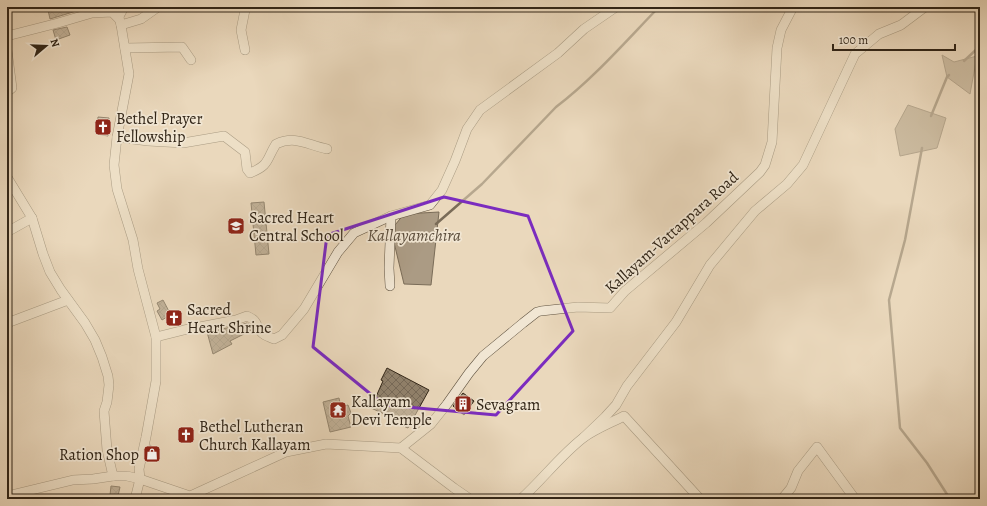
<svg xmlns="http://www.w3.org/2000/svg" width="987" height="506" font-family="Alegreya,serif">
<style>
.water{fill:#ab9b84;stroke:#7a6c58}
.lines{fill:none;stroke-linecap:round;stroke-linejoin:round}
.stream{stroke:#7a6c58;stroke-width:2.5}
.building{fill:url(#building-cross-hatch);stroke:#312517}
.minor-casing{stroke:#5f5240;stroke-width:10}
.minor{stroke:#f1e6d3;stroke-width:9}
.marked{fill:none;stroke:#7b2cbf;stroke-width:3;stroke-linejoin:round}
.labels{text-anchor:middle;stroke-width:3.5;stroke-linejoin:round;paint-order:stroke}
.poi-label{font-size:16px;fill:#312517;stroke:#f1e6d3;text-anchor:start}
.street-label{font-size:16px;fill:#312517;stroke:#f1e6d3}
.water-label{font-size:17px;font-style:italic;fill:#5c4e3d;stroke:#f1e6d3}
</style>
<defs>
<pattern id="building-cross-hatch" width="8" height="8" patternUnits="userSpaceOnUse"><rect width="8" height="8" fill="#91826d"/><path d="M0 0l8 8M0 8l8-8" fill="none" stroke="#776a59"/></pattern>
</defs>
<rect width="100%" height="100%" fill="#ead8bc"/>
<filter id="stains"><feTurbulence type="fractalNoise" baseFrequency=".005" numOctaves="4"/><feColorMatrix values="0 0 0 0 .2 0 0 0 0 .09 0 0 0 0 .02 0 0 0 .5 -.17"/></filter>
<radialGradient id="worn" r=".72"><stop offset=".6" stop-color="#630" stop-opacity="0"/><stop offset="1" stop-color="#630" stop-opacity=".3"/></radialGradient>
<g class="water">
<polygon points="942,55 954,62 977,56 970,94 947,77"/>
<polygon points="908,105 946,118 937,148 900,156 895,129"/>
<polygon points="439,212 431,285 404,284 391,230 404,214"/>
</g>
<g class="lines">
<g class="stream">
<polyline points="964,61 980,46"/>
<polyline points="931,116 947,77 949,75"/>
<polyline points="922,148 905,240 889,300 900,428 927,463 950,499"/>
<path d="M 436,224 L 482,184 L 556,107 C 594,78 626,41 659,7"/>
</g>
</g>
<g class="building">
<polygon points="60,7 83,7 83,9 50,19 48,10"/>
<polygon points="67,27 70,35 56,40 53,30"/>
<polygon points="98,117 109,118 108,136 96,134"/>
<polygon points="264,202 269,254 256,255 251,203"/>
<polygon points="163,300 171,315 178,313 180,320 170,324 167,317 162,320 157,311 160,309 157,303"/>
<polygon points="247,323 249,324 252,330 230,341 232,344 213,354 207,332 237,326"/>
<polygon points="387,368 429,390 408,428 401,425 402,422 371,408 383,381 381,380"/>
<polygon points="463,393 474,401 464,415 453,406"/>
<polygon points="339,398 341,407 348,405 351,413 348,416 351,427 330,432 323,402"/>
<polygon points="150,445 158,451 158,461 148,458"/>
<polygon points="111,486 120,487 118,496 110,495"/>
</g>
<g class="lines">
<g class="minor-casing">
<g id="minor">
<polyline points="116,7 121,25 129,74 117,137 114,165 117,189 133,240 138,269 156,337 156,381 146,437 139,469 140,479 135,499"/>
<polyline points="244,7 245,10 241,30 245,50"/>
<polyline points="121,25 141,19 158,7"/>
<polyline points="7,36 58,23 92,13 112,12 118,18 124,7"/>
<polyline points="125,48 182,47 191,60"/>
<polyline points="7,50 12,88 7,92"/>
<path d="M 117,137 L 148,141 L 183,143 L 224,136 L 245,152 L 247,169 L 250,173 C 270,165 266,160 276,144 C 296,135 307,145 327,149"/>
<polyline points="7,177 32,218 43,254 50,272 61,290 85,323 95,340 102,357 108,376 109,385 107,402 104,411 107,450 113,476"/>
<polyline points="7,232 32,218"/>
<polyline points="390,286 389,268 391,216"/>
<polyline points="7,323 68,300"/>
<path d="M 156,337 L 184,330 L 236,320 L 247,316 C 259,321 255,326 262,333 C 265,336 270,337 274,339 L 282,335 L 304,309 L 338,252 L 354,233 L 391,216 L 430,205 L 442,190 L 455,161 L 467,129 L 480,110 L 558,53 L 584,29 L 616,7"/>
<polyline points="584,437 605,417 616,405 627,386 676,322 710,265 755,211 787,184 803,165 855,54 879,34 901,25 925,7"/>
<polyline points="401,448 454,488 470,499"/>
<polyline points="7,498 15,494 73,480 93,479 113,476 127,476 140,479 190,496 286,452 326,444 401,448 431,424 447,404 469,373 483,356 523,323 537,312 541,311 578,307 610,308 625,291 706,223 760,172 765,165 772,142 777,48 781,30 793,7"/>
<path d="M 521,499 C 543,479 560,456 583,438 C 595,429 611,423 624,416 L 700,499"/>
<polyline points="782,499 791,488 798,471 817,447 855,499"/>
</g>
</g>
<use href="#minor" class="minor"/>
</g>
<path d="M0 0H987V506H0ZM 444,197 L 528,216 L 573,331 L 496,415 L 384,405 L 313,347 L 327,235 Z" fill="#ead8bc" fill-opacity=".55" fill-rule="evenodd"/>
<path class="marked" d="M 444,197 L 528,216 L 573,331 L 496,415 L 384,405 L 313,347 L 327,235 Z"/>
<defs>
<g id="church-square" transform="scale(0.9)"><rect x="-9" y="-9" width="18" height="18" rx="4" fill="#8f2418" stroke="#f1e6d3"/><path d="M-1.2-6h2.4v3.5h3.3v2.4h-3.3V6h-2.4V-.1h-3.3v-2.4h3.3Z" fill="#fff"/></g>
<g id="school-square" transform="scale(0.9)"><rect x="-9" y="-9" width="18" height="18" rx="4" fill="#8f2418" stroke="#f1e6d3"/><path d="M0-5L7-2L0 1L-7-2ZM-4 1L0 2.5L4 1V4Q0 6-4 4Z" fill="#fff"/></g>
<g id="building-square" transform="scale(0.9)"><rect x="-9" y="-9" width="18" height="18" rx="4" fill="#8f2418" stroke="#f1e6d3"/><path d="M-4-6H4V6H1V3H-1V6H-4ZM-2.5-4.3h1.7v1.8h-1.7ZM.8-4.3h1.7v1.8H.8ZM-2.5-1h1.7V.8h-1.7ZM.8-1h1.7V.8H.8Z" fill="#fff"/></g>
<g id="temple-square" transform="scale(0.9)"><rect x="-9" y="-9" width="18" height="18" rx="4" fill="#8f2418" stroke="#f1e6d3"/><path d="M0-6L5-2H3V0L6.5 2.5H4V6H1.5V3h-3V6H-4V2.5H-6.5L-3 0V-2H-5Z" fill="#fff"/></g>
<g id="shop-square" transform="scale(0.9)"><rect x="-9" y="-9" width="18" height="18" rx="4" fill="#8f2418" stroke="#f1e6d3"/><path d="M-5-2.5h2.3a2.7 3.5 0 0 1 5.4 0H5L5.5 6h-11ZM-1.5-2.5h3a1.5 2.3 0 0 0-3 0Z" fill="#fff"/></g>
</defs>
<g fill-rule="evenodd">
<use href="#church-square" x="103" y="127"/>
<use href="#school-square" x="236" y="226"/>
<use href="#church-square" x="174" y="318"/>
<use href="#building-square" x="463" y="404"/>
<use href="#temple-square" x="338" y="410"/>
<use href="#church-square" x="186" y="435"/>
<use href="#shop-square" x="152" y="454"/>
</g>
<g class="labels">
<g class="poi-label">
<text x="116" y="124">Bethel Prayer<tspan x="116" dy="18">Fellowship</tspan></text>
<text x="249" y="223">Sacred Heart<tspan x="249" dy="18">Central School</tspan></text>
<text x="187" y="315">Sacred<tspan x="187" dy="18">Heart Shrine</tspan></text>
<text x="351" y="407">Kallayam<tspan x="351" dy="18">Devi Temple</tspan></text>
<text x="476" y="410">Sevagram</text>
<text x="199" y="432">Bethel Lutheran<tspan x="199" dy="18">Church Kallayam</tspan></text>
<text x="139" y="460" text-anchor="end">Ration Shop</text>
</g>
<g class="street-label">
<text transform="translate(671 232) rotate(-42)" y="6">Kallayam-Vattappara Road</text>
</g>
<g class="water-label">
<text x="414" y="241">Kallayamchira</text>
</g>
</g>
<rect width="987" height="506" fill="none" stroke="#ead8bc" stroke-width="24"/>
<rect x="8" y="8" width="971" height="490" fill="none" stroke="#312517" stroke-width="2"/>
<rect x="12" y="12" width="963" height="482" fill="none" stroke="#312517"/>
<g transform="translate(46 46) rotate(71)" stroke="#f1e6d3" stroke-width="3" paint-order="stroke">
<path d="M0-3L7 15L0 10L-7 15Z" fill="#312517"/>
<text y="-6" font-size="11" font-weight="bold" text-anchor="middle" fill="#312517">N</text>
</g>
<path d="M833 44v6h122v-6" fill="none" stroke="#312517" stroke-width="2"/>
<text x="839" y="44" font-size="12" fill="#312517" stroke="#f1e6d3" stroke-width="3" paint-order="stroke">100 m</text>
<rect width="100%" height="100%" filter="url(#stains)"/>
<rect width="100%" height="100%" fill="url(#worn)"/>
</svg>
